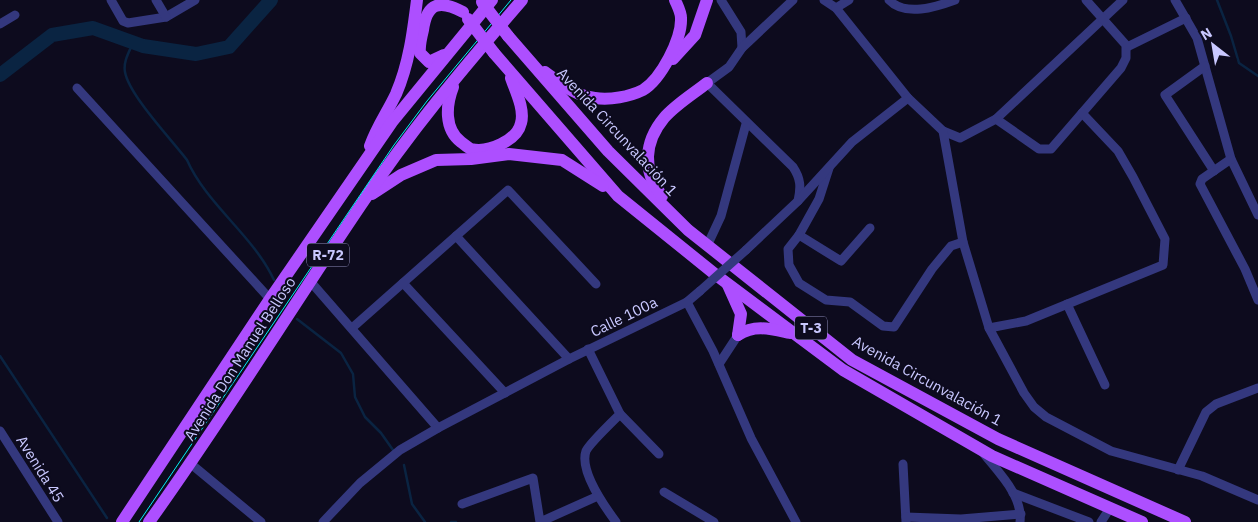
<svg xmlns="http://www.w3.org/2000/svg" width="1258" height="522" font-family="'IBM Plex Sans',sans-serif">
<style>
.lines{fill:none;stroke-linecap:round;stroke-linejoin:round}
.stream{stroke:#0a2442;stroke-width:2.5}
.river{stroke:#0a2442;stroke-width:14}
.minor{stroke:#34387e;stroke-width:9}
.primary{stroke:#ad4fff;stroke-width:12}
.tram{stroke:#00f1f3;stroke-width:1}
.minor-bridge{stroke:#34387e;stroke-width:9}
.primary-bridge{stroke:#ad4fff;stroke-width:12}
.labels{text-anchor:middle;stroke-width:4;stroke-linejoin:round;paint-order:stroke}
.shield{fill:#0d0b1e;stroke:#918fbc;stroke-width:1}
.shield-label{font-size:14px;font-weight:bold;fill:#c9c8ff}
.street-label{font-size:15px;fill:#c9c8ff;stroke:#0d0b1e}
</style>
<rect width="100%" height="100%" fill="#0d0b1e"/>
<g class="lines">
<g class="stream">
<polyline points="1217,0 1231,36 1239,63 1258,76"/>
<path d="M 133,43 C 129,52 123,62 125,72 C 129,95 171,139 187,160 C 207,205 253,235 274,280"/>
<polyline points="297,319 341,353 353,374 355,397 365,417 381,433 393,450"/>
<polyline points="0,356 107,518"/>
<polyline points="404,465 412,504 425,522"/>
<polyline points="451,522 456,522"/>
</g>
<polyline class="river" points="0,75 52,35 93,28 143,46 196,54 229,47 271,0"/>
<g class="minor">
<polyline points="111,0 123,21 128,23 166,17 195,0"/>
<polyline points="156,0 166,17"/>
<polyline points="721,0 741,32 742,48"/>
<path d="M 793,0 L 742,48 L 729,67 L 707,83 L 793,167 C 801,179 801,187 798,201"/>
<polyline points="824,0 836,8 908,98 943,131 960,138 996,119 1123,0"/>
<path d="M 889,0 C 905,17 936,7 955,0"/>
<polyline points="1175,0 1197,38 1231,159 1258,215"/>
<polyline points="836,8 849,0"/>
<polyline points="0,24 15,15"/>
<polyline points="1127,47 1186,18"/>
<polyline points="1205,66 1165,95 1214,171"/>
<polyline points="77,88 270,299"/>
<polyline points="996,119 1039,149 1051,149 1121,68 1126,58 1126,45 1086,0"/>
<polyline points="943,131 963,242 989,328 1024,393 1034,407 1046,417 1111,451 1202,476 1258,500"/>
<polyline points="1231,159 1202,179 1200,184 1245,269 1258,300"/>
<polyline points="829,168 819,199 799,235 841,261 870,228"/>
<polyline points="799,235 788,249 789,265 799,283 826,300 850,302 883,326 894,327 932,269 951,246 963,242"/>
<polyline points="456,236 569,359"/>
<polyline points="707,246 721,216 746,124"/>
<polyline points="746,250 798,201 852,142 908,98"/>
<polyline points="310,281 438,428"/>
<polyline points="403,283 505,393"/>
<polyline points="687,302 713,351 751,438 796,522"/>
<polyline points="1067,304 1105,385"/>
<polyline points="352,328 508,190 596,284"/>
<polyline points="989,328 1026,321 1163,265 1165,239 1133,177 1118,151 1082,113"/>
<path d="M 588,349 L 620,414 C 613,421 589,444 586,451 C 579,471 605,507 616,522"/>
<polyline points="719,364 738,335"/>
<polyline points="620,414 659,454"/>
<polyline points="0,431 58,522"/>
<path d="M 984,454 C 999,473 1023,496 1020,522"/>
<polyline points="191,464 261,522"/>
<polyline points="903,464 906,522"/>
<polyline points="1178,470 1206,412 1216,404 1258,388"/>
<polyline points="664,492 714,522"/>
<polyline points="1013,493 1089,522"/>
<polyline points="462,504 533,478 540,522 598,496"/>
<polyline points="906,517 961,519 1021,514"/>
<polyline points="323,522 360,483 400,450 438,428 569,359 687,302 700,291"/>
<polyline points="1101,522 1110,508"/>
</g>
<g class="primary">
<polyline points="508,36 608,151 688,230 852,360 998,439 1185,522"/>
<polyline points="494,53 618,196 716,275 843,370 992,456 1142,522"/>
<path d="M 444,55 L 429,62 L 420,53 C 419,46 421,38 423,30 C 427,2 440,0 463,12"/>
<polyline points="673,59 695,35 707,0"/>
<path d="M 545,72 C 560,83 575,96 595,98 C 610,100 629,97 643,90 C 661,79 682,39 681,18 C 681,12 677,5 675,0"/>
<path d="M 453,87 C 446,105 444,129 461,142 C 464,144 468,148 471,149 C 488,153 517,141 521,123 C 525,109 515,90 511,78"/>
<path d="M 370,146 C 377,126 387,113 396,94 C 409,64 413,32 417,0"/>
<polyline points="372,194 401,175 436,160 471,159 509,154 562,160 603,186"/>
<path d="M 662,196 C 642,171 644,142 664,118 C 675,105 693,94 707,83"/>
<polyline points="728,285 741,314 738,335"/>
<path d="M 738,335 C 755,324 771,329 790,333"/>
<polyline points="122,522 270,299 392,122 492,0"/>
<path d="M 149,522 C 223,419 290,310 361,205 C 409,132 465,66 522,0"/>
</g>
<polyline class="tram" points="139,522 394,145 427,101 511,0"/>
<polyline class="minor-bridge" points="700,291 746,250"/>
<g class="primary-bridge">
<polyline points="482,2 508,36"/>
<polyline points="468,19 494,53"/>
</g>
</g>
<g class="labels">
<g class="shield">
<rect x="307" y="243.5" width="42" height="23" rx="4"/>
<rect x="795" y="316.5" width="32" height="23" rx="4"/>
</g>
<g class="shield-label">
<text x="328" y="260">R-72</text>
<text x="811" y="333">T-3</text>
</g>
<g class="street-label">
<text transform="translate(617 132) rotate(47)" y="5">Avenida Circunvalación 1</text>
<text transform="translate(624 317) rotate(-26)" y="5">Calle 100a</text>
<text transform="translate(240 359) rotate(-57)" y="5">Avenida Don Manuel Belloso</text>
<text transform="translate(927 381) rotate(29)" y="5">Avenida Circunvalación 1</text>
<text transform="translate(40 469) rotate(58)" y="5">Avenida 45</text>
</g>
</g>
<g transform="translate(1213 45) rotate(329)" stroke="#0d0b1e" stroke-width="4" paint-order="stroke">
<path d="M0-4L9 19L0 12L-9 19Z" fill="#c9c8ff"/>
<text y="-8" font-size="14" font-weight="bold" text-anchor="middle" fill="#c9c8ff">N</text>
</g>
</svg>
